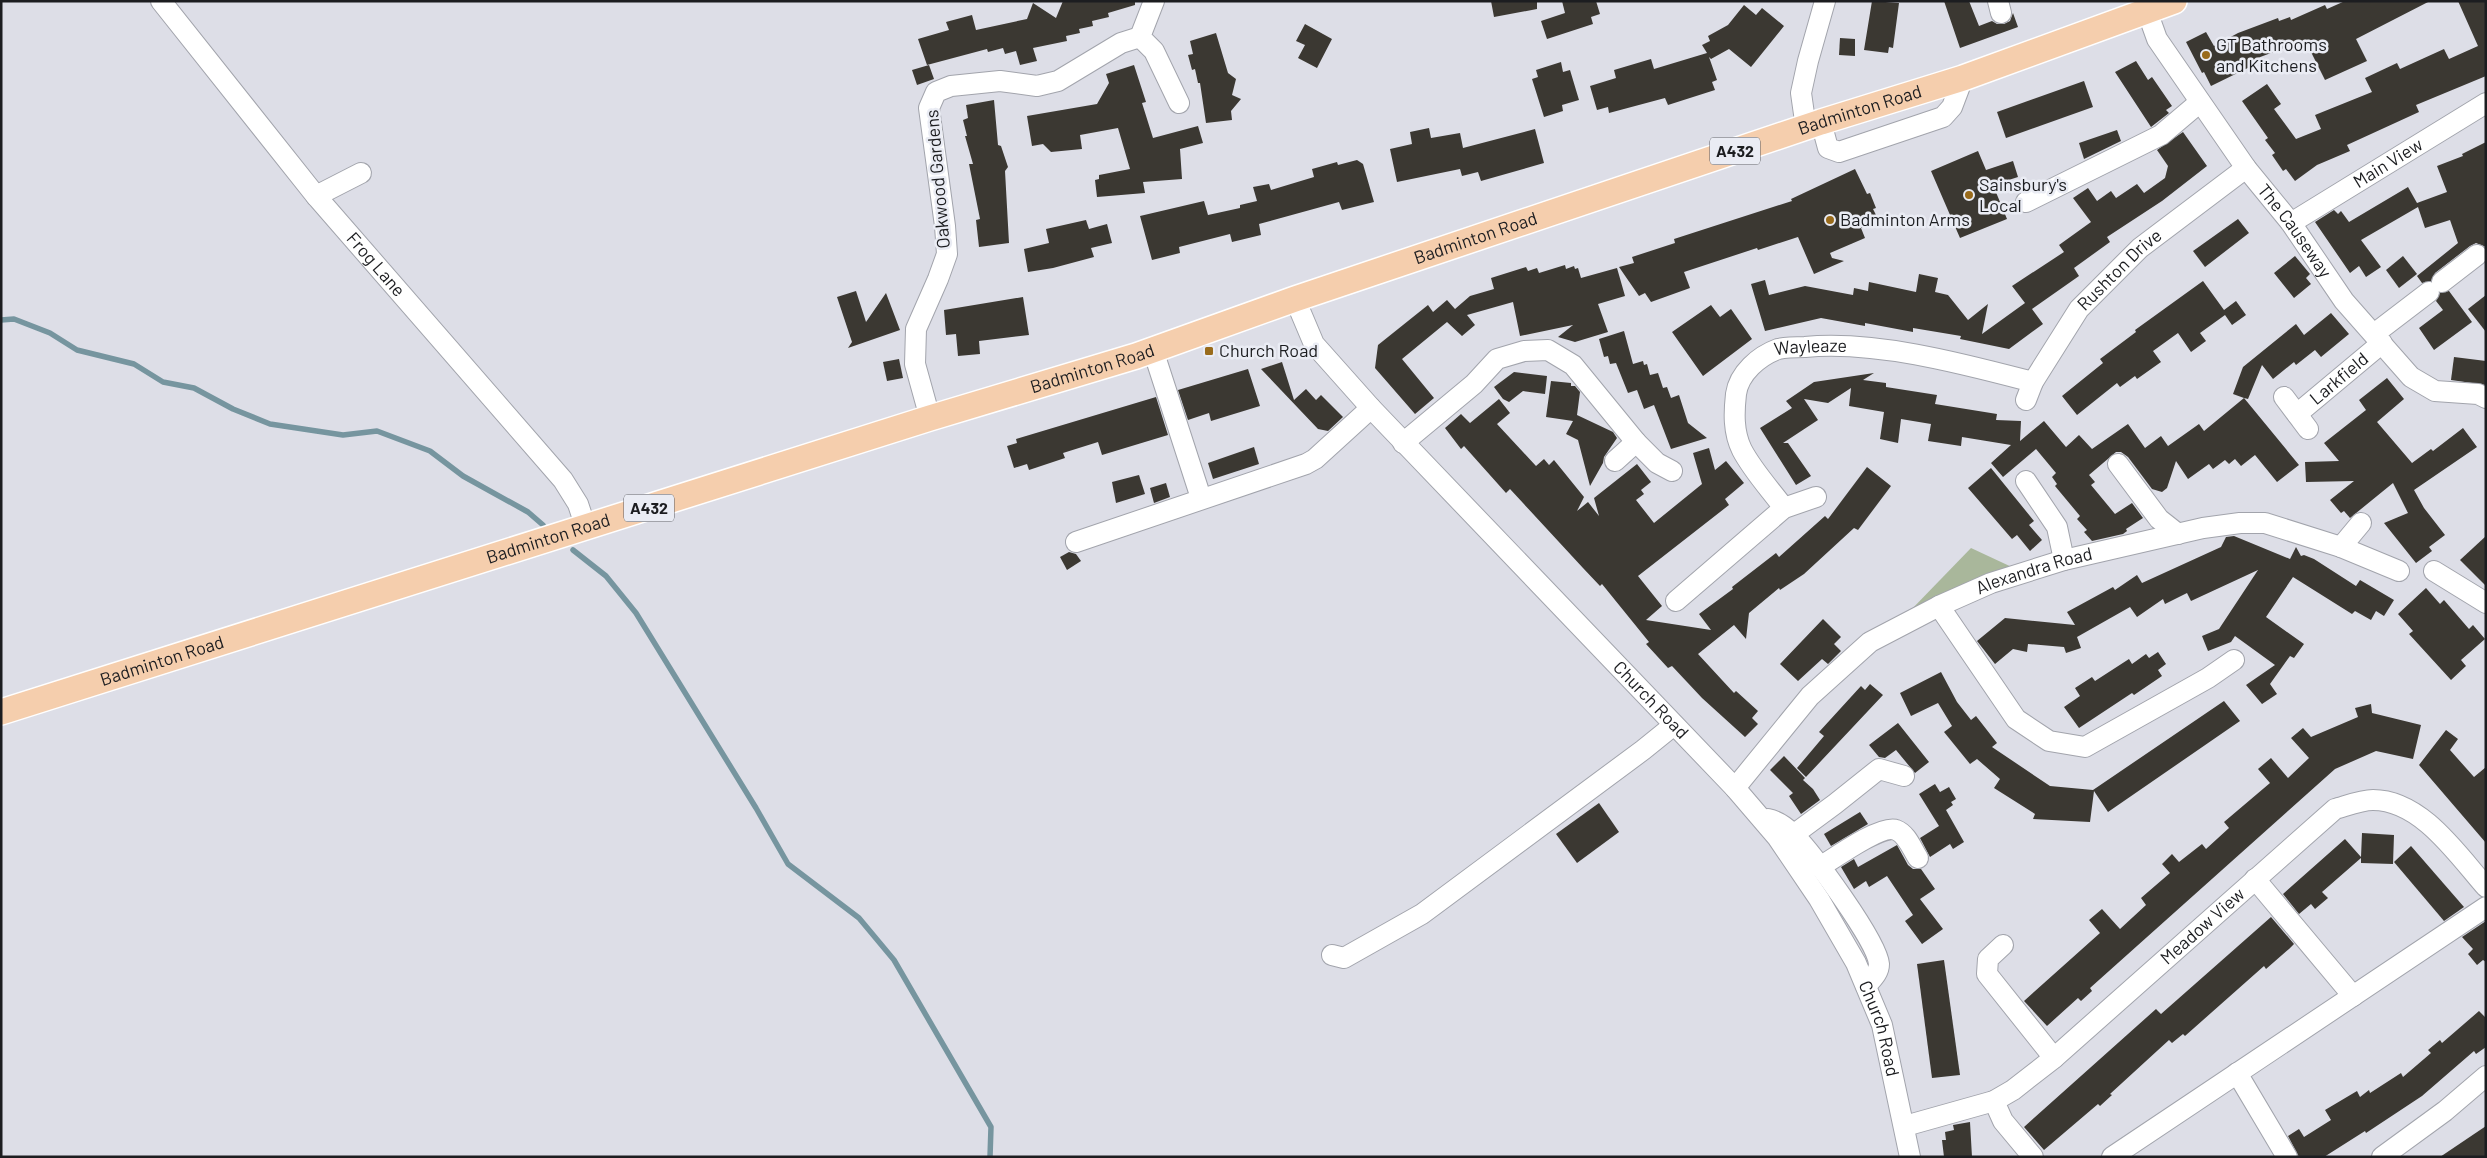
<svg xmlns="http://www.w3.org/2000/svg" width="2487" height="1158" font-family="Barlow,sans-serif">
<style>
.green{fill:#a9b79b}
.lines{fill:none;stroke-linecap:round;stroke-linejoin:round}
.stream{stroke:#76959f;stroke-width:5.5}
.building{fill:#3b3832}
.minor-casing{stroke:#a2a4ac;stroke-width:22}
.major-casing{stroke:#fff;stroke-width:28}
.minor{stroke:#fff;stroke-width:20}
.major{stroke:#f5cead;stroke-width:25}
.poi-dot{fill:#996b1b;stroke:#eaecf4;stroke-width:2}
.labels{text-anchor:middle;stroke-width:5;stroke-linejoin:round;paint-order:stroke}
.shield{fill:#eaecf4;stroke:#5a5b60;stroke-width:1}
.shield-label{font-size:16px;font-weight:bold;fill:#1c1d20}
.poi-label{font-size:18px;fill:#1c1d20;stroke:#eaecf4;text-anchor:start}
.street-label{font-size:18px;fill:#1c1d20;stroke:#eaecf4}
</style>
<rect width="100%" height="100%" fill="#dddee7"/>
<polygon class="green" points="1971,548 2016,569 1909,612"/>
<g class="lines">
<g class="stream">
<polyline points="1,320 14,319 50,333 77,350 134,364 163,382 194,388 233,409 270,424 343,435 377,431 430,451 463,476 528,512 543,525"/>
<polyline points="573,550 606,576 636,613 756,808 788,864 859,918 894,960 991,1127 990,1157"/>
</g>
</g>
<g class="building">
<polygon points="1063,1 1135,1 1135,5 1108,13 1109,17 1092,21 1093,26 1079,29 1080,33 1066,36 1067,41 1033,48 1037,61 1020,65 1016,51 1005,54 1003,48 988,52 987,49 927,65 918,39 949,30 946,22 972,15 976,30 1027,19 1033,3 1056,18"/>
<polygon points="1491,1 1537,1 1537,9 1494,17"/>
<polygon points="1562,1 1596,1 1600,14 1591,17 1593,24 1547,39 1541,21 1565,13"/>
<polygon points="1872,1 1899,3 1893,48 1889,47 1888,53 1864,50"/>
<polygon points="1944,1 1969,1 1979,26 1992,21 1997,24 2004,24 2010,21 2013,13 2018,27 1960,48"/>
<polygon points="2345,1 2430,1 2356,39 2367,61 2325,80 2305,40 2255,59 2258,63 2211,86 2204,72 2202,73 2186,42 2206,32 2214,46 2238,33 2278,18 2279,21 2290,17 2291,20 2325,5 2327,9"/>
<polygon points="2458,1 2486,1 2486,76 2416,105 2419,112 2347,145 2350,151 2317,165 2295,181 2286,169 2283,171 2272,155 2275,153 2265,140 2268,138 2242,101 2267,84 2281,104 2274,109 2296,139 2321,129 2315,115 2372,92 2365,78 2397,63 2400,69 2444,49 2449,59 2478,46"/>
<polygon points="1744,5 1756,15 1762,8 1784,26 1751,67 1729,49 1711,59 1709,57 1717,80 1712,82 1715,90 1668,105 1665,98 1609,113 1608,107 1597,110 1590,86 1616,78 1614,70 1651,59 1654,69 1707,53 1702,45 1710,41 1708,36 1728,25"/>
<polygon points="1305,24 1332,39 1317,68 1298,58 1305,45 1296,41"/>
<polygon points="1216,33 1228,73 1236,79 1232,95 1241,99 1231,111 1232,120 1206,123 1200,83 1198,83 1195,69 1192,70 1188,55 1193,54 1190,41"/>
<polygon points="1840,38 1855,39 1855,56 1839,55"/>
<polygon points="2136,61 2148,80 2152,77 2172,106 2166,110 2169,113 2151,127 2115,72"/>
<polygon points="1561,62 1563,72 1570,70 1579,100 1562,105 1563,111 1544,117 1532,79 1538,77 1536,70"/>
<polygon points="929,65 934,79 917,85 912,70"/>
<polygon points="1134,65 1146,102 1142,103 1153,138 1198,126 1203,143 1180,149 1182,179 1143,182 1145,193 1097,197 1095,180 1099,179 1099,175 1130,169 1118,128 1080,135 1082,149 1051,152 1043,144 1032,146 1027,116 1097,104 1109,83 1106,74"/>
<polygon points="2084,81 2093,107 2006,138 1997,112"/>
<polygon points="994,100 998,145 1001,146 1008,167 1005,171 1009,243 979,247 976,220 980,219 969,164 973,164 965,136 967,136 963,120 968,118 966,105"/>
<polygon points="1429,128 1431,138 1460,133 1463,148 1535,129 1544,163 1481,181 1478,172 1462,176 1460,169 1397,182 1390,149 1412,144 1410,132"/>
<polygon points="2117,130 2121,141 2084,159 2079,143"/>
<polygon points="2183,132 2207,166 2162,201 2107,237 2110,242 2074,268 2079,276 2032,309 2043,324 2009,349 1960,339 1961,336 1913,328 1913,332 1865,323 1865,326 1821,318 1765,331 1751,284 1765,280 1769,295 1805,286 1853,295 1854,288 1868,291 1869,282 1916,292 1919,274 1938,278 1935,292 1948,295 1968,320 1988,304 1982,334 2025,303 2012,286 2064,252 2059,245 2091,222 2073,198 2088,188 2097,201 2111,191 2116,198 2137,184 2144,193 2165,178 2168,166 2157,150"/>
<polygon points="2486,142 2486,247 2476,243 2470,246 2435,273 2431,281 2422,283 2417,276 2458,243 2450,220 2425,228 2418,207 2361,240 2381,267 2366,277 2359,266 2350,273 2315,222 2334,210 2338,214 2341,211 2349,222 2408,187 2417,203 2447,192 2437,166 2463,156 2462,154"/>
<polygon points="1978,151 1986,170 2013,161 2018,177 1993,185 2007,219 1960,238 1931,171"/>
<polygon points="1357,160 1363,164 1374,202 1342,210 1339,202 1259,224 1261,235 1232,242 1230,234 1179,247 1180,253 1152,260 1140,216 1204,201 1208,215 1240,208 1240,205 1257,201 1253,187 1269,184 1271,190 1314,177 1312,169 1337,162 1338,165"/>
<polygon points="1855,169 1867,194 1870,193 1876,208 1873,209 1877,217 1862,223 1864,227 1861,228 1865,238 1830,253 1832,258 1844,261 1814,274 1798,237 1758,250 1757,248 1684,272 1690,288 1651,302 1645,293 1639,296 1619,267 1634,263 1632,257 1675,243 1674,239 1792,201 1791,199"/>
<polygon points="2238,219 2249,233 2205,267 2193,251"/>
<polygon points="1086,220 1089,229 1107,224 1112,243 1091,248 1094,257 1053,268 1028,272 1024,249 1049,243 1046,229"/>
<polygon points="2295,256 2310,274 2306,278 2311,284 2294,298 2274,273"/>
<polygon points="2403,256 2417,274 2399,288 2386,270"/>
<polygon points="1565,265 1566,269 1574,266 1575,269 1578,268 1581,278 1617,268 1625,296 1598,304 1608,332 1575,342 1558,337 1573,325 1520,336 1513,302 1467,315 1475,325 1462,336 1447,322 1402,359 1434,398 1415,414 1375,368 1378,345 1428,305 1433,312 1447,300 1455,309 1470,296 1494,289 1491,278 1526,267 1528,271 1537,268 1539,273"/>
<polygon points="2203,281 2224,310 2236,301 2246,315 2232,325 2225,315 2200,333 2206,341 2191,352 2178,333 2153,351 2161,362 2137,379 2135,376 2120,387 2117,383 2077,415 2062,396 2103,363 2100,359 2136,332 2135,330"/>
<polygon points="856,291 866,322 886,293 900,330 848,348 852,342 837,297"/>
<polygon points="2449,291 2472,322 2434,350 2419,328 2443,310 2436,301 2440,293"/>
<polygon points="2486,295 2486,332 2468,309"/>
<polygon points="1023,297 1029,335 979,341 980,354 958,356 956,334 946,335 944,310"/>
<polygon points="1711,305 1720,317 1731,309 1752,339 1703,376 1672,332"/>
<polygon points="2331,313 2349,334 2321,357 2315,350 2296,365 2294,362 2273,379 2262,365 2248,399 2244,398 2299,465 2277,482 2255,455 2241,466 2235,459 2229,464 2225,460 2213,469 2209,464 2188,479 2176,461 2167,488 2162,492 2152,489 2128,457 2121,452 2116,452 2089,475 2095,482 2091,485 2115,514 2132,503 2143,518 2126,529 2127,531 2123,534 2092,541 2084,532 2087,530 2077,519 2080,516 2055,486 2057,484 2052,477 2056,473 2036,449 2003,477 1991,463 2011,445 1962,437 1961,446 1928,441 1931,424 1901,419 1898,443 1880,439 1884,412 1849,406 1851,388 1828,403 1804,399 1818,420 1783,443 1788,443 1811,476 1796,485 1760,428 1792,408 1786,401 1814,382 1874,373 1863,380 1886,383 1886,387 1937,395 1935,404 1997,414 1996,420 2021,421 2020,441 2044,421 2066,447 2079,435 2092,449 2128,424 2145,448 2161,436 2168,446 2199,424 2204,431 2244,398 2233,394 2243,367 2296,324 2304,335"/>
<polygon points="1624,331 1633,364 1643,361 1644,365 1647,364 1650,375 1658,373 1663,388 1667,387 1671,398 1679,395 1688,423 1707,438 1671,449 1654,405 1644,409 1637,390 1628,393 1616,363 1610,364 1608,356 1604,357 1599,339"/>
<polygon points="2454,357 2486,361 2486,385 2451,380"/>
<polygon points="899,359 903,378 887,381 883,362"/>
<polygon points="1282,362 1294,400 1306,389 1316,400 1321,395 1343,417 1328,431 1318,429 1261,369"/>
<polygon points="1248,369 1260,406 1211,421 1209,413 1188,420 1178,390"/>
<polygon points="1514,372 1547,376 1545,394 1523,391 1509,402 1503,399 1494,387"/>
<polygon points="2387,378 2404,399 2377,422 2412,463 2431,449 2433,451 2463,428 2477,447 2414,490 2424,508 2445,535 2429,547 2432,551 2416,563 2384,523 2408,513 2393,483 2350,518 2344,511 2341,513 2330,500 2354,481 2306,482 2305,462 2339,461 2324,443 2366,410 2359,400"/>
<polygon points="1551,381 1571,383 1571,386 1575,386 1580,392 1577,415 1613,432 1617,438 1604,457 1603,463 1590,486 1578,440 1566,434 1573,421 1546,417"/>
<polygon points="1156,397 1168,435 1102,455 1098,442 1063,453 1065,458 1029,470 1027,464 1014,468 1007,446 1017,443 1016,439"/>
<polygon points="1499,399 1510,413 1497,424 1536,466 1544,459 1549,465 1554,460 1584,497 1577,511 1588,502 1599,516 1594,498 1637,464 1651,482 1641,490 1644,494 1636,500 1654,523 1702,484 1693,453 1709,448 1715,470 1726,461 1744,483 1725,499 1729,505 1638,576 1662,606 1646,620 1711,630 1699,614 1733,589 1732,587 1776,553 1779,557 1825,516 1828,519 1867,467 1891,486 1858,530 1854,528 1804,574 1780,590 1779,588 1749,613 1746,639 1734,625 1698,654 1734,693 1736,691 1758,711 1752,718 1758,724 1745,737 1702,698 1672,666 1668,668 1646,644 1649,642 1602,584 1600,586 1583,568 1510,489 1506,493 1464,446 1461,449 1445,428 1461,414 1470,423"/>
<polygon points="1254,447 1259,464 1213,479 1208,463"/>
<polygon points="1991,468 2034,521 2029,525 2042,540 2030,551 2017,535 2012,539 1968,488"/>
<polygon points="1139,475 1145,494 1116,503 1112,482"/>
<polygon points="1166,483 1170,497 1154,503 1150,488"/>
<polygon points="2234,536 2290,559 2296,547 2301,556 2304,555 2314,559 2356,586 2360,580 2394,600 2384,616 2376,611 2371,620 2355,611 2352,614 2293,577 2266,617 2304,644 2294,658 2290,656 2270,684 2277,694 2262,704 2246,685 2275,665 2235,636 2231,642 2208,651 2202,636 2219,629 2258,570 2191,601 2187,593 2165,604 2163,599 2137,617 2130,607 2077,637 2081,648 2066,653 2064,647 2028,644 2027,652 2013,649 1995,664 1977,641 2005,618 2075,625 2067,612 2113,587 2115,590 2137,575 2142,583 2221,547 2226,537"/>
<polygon points="2486,536 2486,586 2460,560"/>
<polygon points="1069,552 1076,554 1081,561 1067,570 1060,557"/>
<polygon points="2426,588 2440,604 2444,600 2469,629 2473,625 2485,639 2461,660 2466,666 2451,680 2409,634 2413,631 2398,614"/>
<polygon points="1823,619 1841,637 1834,644 1841,651 1828,664 1822,659 1798,681 1780,664"/>
<polygon points="2158,652 2166,664 2158,670 2162,676 2134,695 2132,693 2079,728 2064,707 2080,696 2075,688 2092,677 2095,681 2129,659 2132,664 2146,654 2149,658"/>
<polygon points="1941,672 1957,702 1971,720 1976,716 1997,743 1992,747 2050,786 2093,790 2224,701 2240,721 2108,812 2094,791 2090,822 2033,819 2035,814 1994,788 2000,779 1977,759 1970,764 1944,732 1952,726 1938,703 1911,716 1900,693"/>
<polygon points="1870,684 1883,695 1806,777 1797,768 1824,736 1819,732 1861,686 1865,690"/>
<polygon points="2371,704 2372,713 2421,725 2413,759 2376,751 2335,769 2090,988 2092,991 2081,1001 2078,998 2047,1026 2024,1001 2100,933 2089,920 2102,909 2120,929 2146,905 2141,898 2170,873 2162,864 2172,854 2179,862 2202,844 2206,849 2229,828 2224,822 2270,783 2258,769 2271,758 2288,778 2309,758 2291,738 2303,728 2311,737 2358,717 2355,708"/>
<polygon points="1898,723 1929,762 1915,773 1896,750 1885,758 1879,757 1869,745"/>
<polygon points="2446,730 2458,739 2450,750 2474,777 2486,767 2486,843 2419,765"/>
<polygon points="1784,756 1805,778 1803,780 1813,789 1820,800 1801,814 1789,796 1793,793 1770,770"/>
<polygon points="1935,784 1940,792 1949,787 1956,799 1951,802 1953,805 1946,810 1964,842 1953,849 1950,844 1930,857 1920,838 1939,826 1919,794"/>
<polygon points="1599,803 1619,832 1577,863 1556,834"/>
<polygon points="1860,812 1868,824 1831,846 1824,834"/>
<polygon points="2362,833 2394,835 2393,864 2361,863 2361,858 2322,892 2328,898 2315,909 2311,904 2299,914 2283,894 2345,839 2361,857"/>
<polygon points="1897,845 1908,865 1913,869 1921,869 1935,889 1920,899 1943,929 1922,944 1905,921 1913,915 1887,876 1869,887 1866,881 1854,889 1841,867 1854,859 1858,867"/>
<polygon points="2411,846 2464,907 2444,921 2394,862"/>
<polygon points="2271,917 2294,944 2289,949 2266,969 2264,966 2185,1036 2183,1034 2172,1043 2169,1040 2110,1094 2112,1095 2100,1106 2098,1104 2044,1150 2024,1127 2156,1009 2161,1014"/>
<polygon points="2486,921 2486,962 2483,960 2477,965 2468,954 2473,949 2462,937"/>
<polygon points="1944,960 1960,1075 1932,1078 1917,964"/>
<polygon points="2479,1011 2486,1018 2486,1047 2476,1054 2474,1051 2422,1096 2366,1133 2365,1131 2324,1157 2299,1157 2288,1136 2299,1129 2304,1137 2331,1120 2325,1110 2357,1091 2360,1097 2369,1090 2370,1093 2401,1073 2403,1077 2431,1053 2428,1050 2440,1040 2442,1043"/>
<polygon points="1970,1122 1972,1157 1944,1157 1942,1140 1946,1140 1945,1132 1954,1130 1953,1125"/>
<polygon points="2486,1126 2486,1157 2440,1157"/>
</g>
<g class="lines">
<g class="minor-casing">
<g id="minor">
<path id="s1" d="M 161,1 L 316,196 L 563,480 L 578,504 L 586,528"/>
<polyline points="1154,1 1140,37 1154,51 1179,103"/>
<polyline points="1998,1 2001,13"/>
<path id="s2" d="M 2147,11 L 2157,39 L 2246,168 L 2291,223 L 2344,301 L 2411,377 L 2435,391 L 2478,394 L 2486,398"/>
<polyline points="1821,122 1828,148 1839,152 1943,117 1952,107 1963,78"/>
<polyline points="1806,128 1801,93 1808,61 1825,1"/>
<polyline points="316,196 361,173"/>
<polyline points="2026,202 2161,135 2200,102"/>
<path id="s3" d="M 2291,223 L 2486,103"/>
<polyline points="2442,282 2477,255"/>
<path id="s4" d="M 1295,299 L 1314,344 L 1371,408 L 1735,788 L 1777,837 L 1819,899 L 1856,963 L 1882,1025 L 1910,1157"/>
<polyline points="2374,334 2429,292"/>
<polyline points="1153,350 1201,498"/>
<polyline points="2284,397 2308,429"/>
<path id="s5" d="M 2026,400 L 2033,382 L 2079,309 L 2140,248 L 2246,168"/>
<path id="s6" d="M 2297,414 L 2382,343"/>
<polyline points="930,418 915,364 916,329 938,279 947,254 945,226 929,108 936,92 951,86 1000,81 1037,86 1058,81 1121,43 1140,37"/>
<polyline points="1403,443 1474,384 1497,359 1524,351 1548,350 1573,365 1636,442 1657,463 1672,471"/>
<polyline points="1615,461 1636,442"/>
<polyline points="2118,464 2159,519 2178,534"/>
<polyline points="2026,481 2057,527 2064,560"/>
<path id="s7" d="M 1784,508 C 1770,489 1753,471 1742,450 C 1733,432 1734,412 1736,394 C 1739,373 1759,356 1778,349 C 1786,347 1797,347 1805,347 C 1875,340 1964,364 2033,382"/>
<polyline points="1076,542 1306,464 1315,459 1371,408"/>
<polyline points="2341,547 2361,523"/>
<polyline points="2434,571 2486,603"/>
<polyline points="1676,601 1784,508 1816,497"/>
<polyline points="1939,606 2016,719 2049,741 2085,747 2208,678 2234,660"/>
<path id="s8" d="M 1735,788 L 1810,696 L 1870,642 L 1939,606 L 1991,583 L 2064,560 L 2203,528 L 2240,523 L 2265,523 L 2341,547 L 2399,571"/>
<path d="M 1768,819 C 1778,821 1787,828 1794,835 C 1812,853 1877,941 1879,964 C 1879,973 1872,979 1866,986"/>
<polyline points="1793,835 1835,804 1879,769 1904,776"/>
<path d="M 1820,867 C 1833,859 1882,824 1896,830 C 1907,834 1912,849 1918,858"/>
<polyline points="2255,879 2353,996"/>
<polyline points="2003,945 1988,959 1987,974 2054,1058"/>
<polyline points="1332,955 1344,958 1422,914 1643,750 1674,725"/>
<polyline points="2237,1073 2287,1157"/>
<polyline points="1994,1101 2003,1121 2033,1157"/>
<path id="s9" d="M 1905,1126 L 1994,1101 L 2013,1090 L 2054,1058 L 2335,809 C 2346,806 2361,800 2373,800 C 2421,800 2457,854 2486,887"/>
<polyline points="2112,1157 2486,907"/>
<polyline points="2382,1157 2445,1111 2486,1076"/>
</g>
</g>
<g class="major-casing">
<g id="major">
<path id="s10" d="M 1,712 L 930,418 L 1136,356 L 1295,299 L 1821,122 L 1963,78 L 2174,1"/>
</g>
</g>
<use href="#minor" class="minor"/>
<use href="#major" class="major"/>
</g>
<g class="poi-dot">
<circle cx="2206" cy="55" r="5"/>
<circle cx="1969" cy="195" r="5"/>
<circle cx="1830" cy="220" r="5"/>
<rect x="1204" y="346" width="10" height="10" rx="2.5"/>
</g>
<g class="labels">
<g class="shield">
<rect x="1710" y="137.5" width="50" height="27" rx="4"/>
<rect x="624" y="494.5" width="50" height="27" rx="4"/>
</g>
<g class="shield-label">
<text x="1735" y="157">A432</text>
<text x="649" y="514">A432</text>
</g>
<g class="poi-label">
<text x="2216" y="51">GT Bathrooms<tspan x="2216" dy="21">and Kitchens</tspan></text>
<text x="1979" y="191">Sainsbury's<tspan x="1979" dy="21">Local</tspan></text>
<text x="1840" y="226">Badminton Arms</text>
<text x="1219" y="357">Church Road</text>
</g>
<g class="street-label">
<text dy="6" stroke="none"><textPath href="#s10" startOffset="1954">Badminton Road</textPath></text>
<text dy="6" stroke="none"><textPath href="#s3" startOffset="114">Main View</textPath></text>
<text transform="translate(938 179) rotate(-95)" y="6">Oakwood Gardens</text>
<text dy="6" stroke="none"><textPath href="#s2" startOffset="266">The Causeway</textPath></text>
<text dy="6" stroke="none"><textPath href="#s10" startOffset="1549">Badminton Road</textPath></text>
<text dy="6" stroke="none"><textPath href="#s1" startOffset="340">Frog Lane</textPath></text>
<text dy="6" stroke="none"><textPath href="#s5" startOffset="162">Rushton Drive</textPath></text>
<text dy="6" stroke="none"><textPath href="#s7" startOffset="226">Wayleaze</textPath></text>
<text dy="6" stroke="none"><textPath href="#s10" startOffset="1144">Badminton Road</textPath></text>
<text dy="6" stroke="none"><textPath href="#s6" startOffset="55">Larkfield</textPath></text>
<text dy="6" stroke="none"><textPath href="#s10" startOffset="574">Badminton Road</textPath></text>
<text dy="6" stroke="none"><textPath href="#s8" startOffset="379">Alexandra Road</textPath></text>
<text dy="6" stroke="none"><textPath href="#s10" startOffset="169">Badminton Road</textPath></text>
<text dy="6" stroke="none"><textPath href="#s4" startOffset="539">Church Road</textPath></text>
<text dy="6" stroke="none"><textPath href="#s9" startOffset="365">Meadow View</textPath></text>
<text dy="6" stroke="none"><textPath href="#s4" startOffset="944">Church Road</textPath></text>
</g>
</g>
<rect width="2487" height="1158" fill="none" stroke="#1c1d20" stroke-width="5"/>
</svg>
